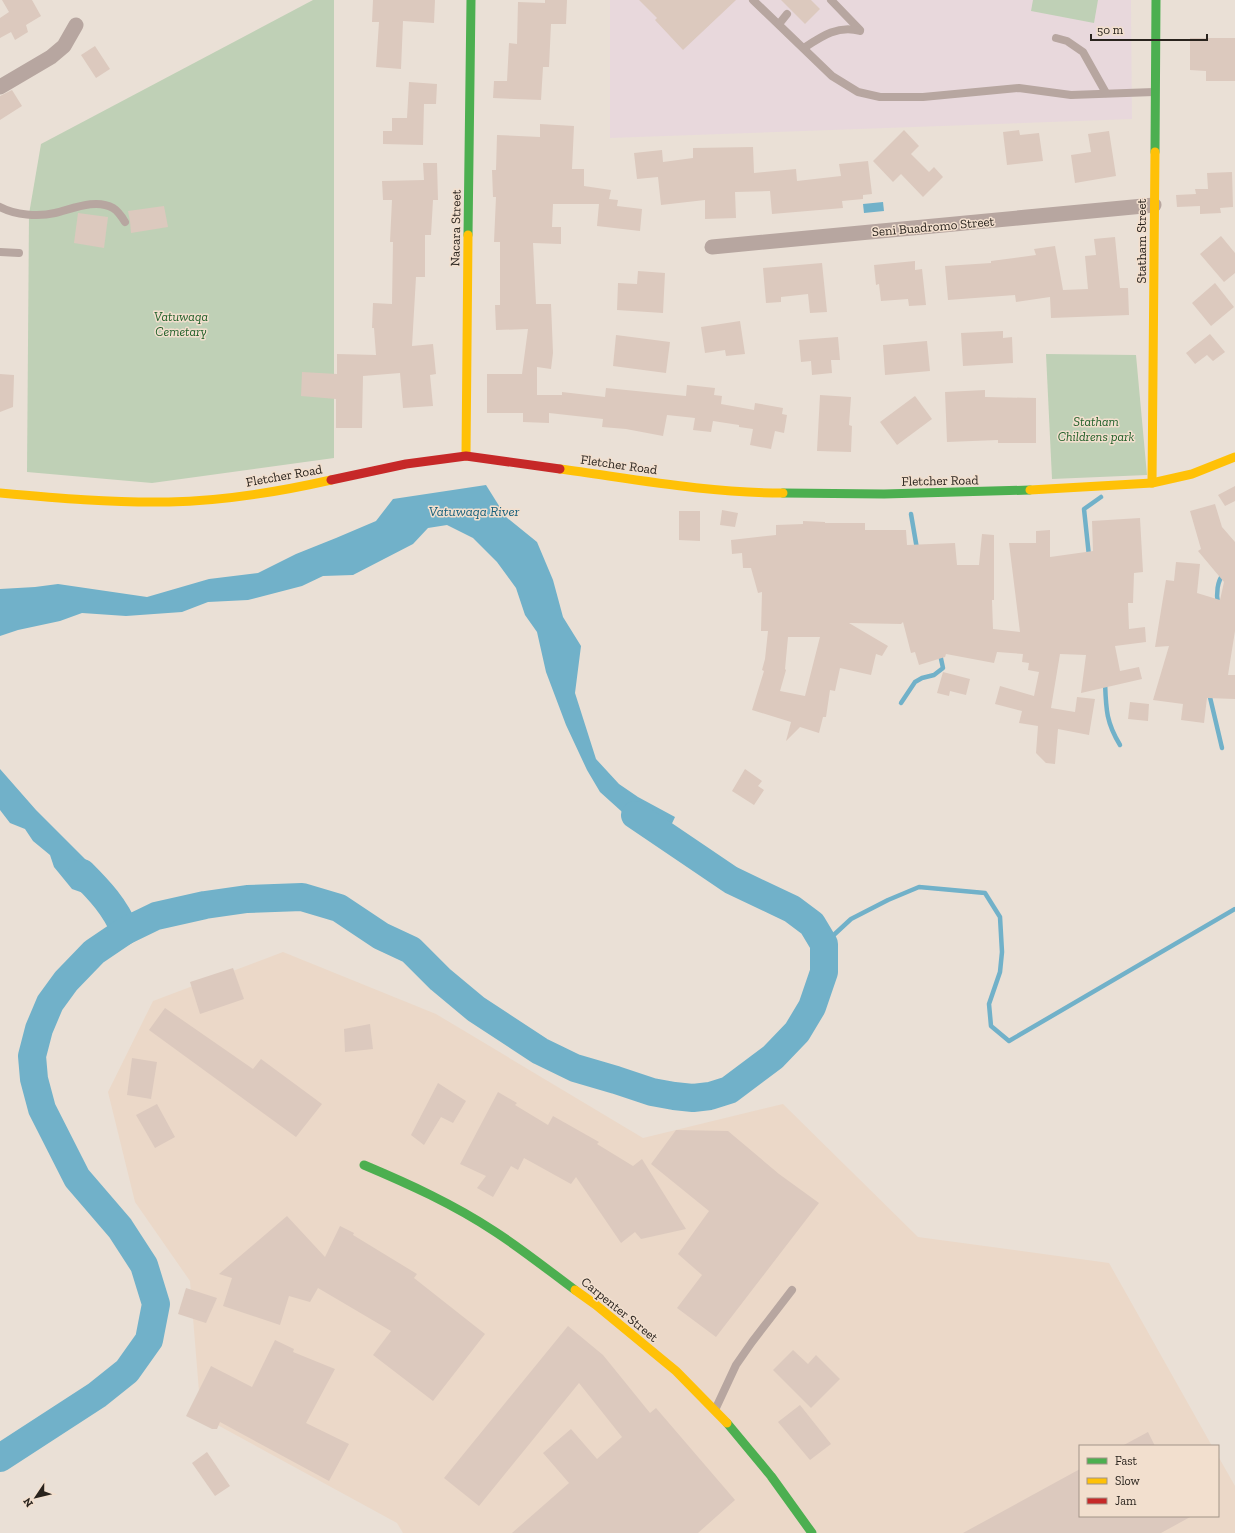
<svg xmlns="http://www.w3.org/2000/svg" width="1235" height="1533" font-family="'Zilla Slab',serif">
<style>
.built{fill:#ebd8c8}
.education{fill:#e8d8dc}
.green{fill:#bfd0b6}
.water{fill:#71b1c9}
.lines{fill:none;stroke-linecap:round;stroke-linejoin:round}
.stream{stroke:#71b1c9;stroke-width:4.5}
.river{stroke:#71b1c9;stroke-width:28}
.building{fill:#dcc9be;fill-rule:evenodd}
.lane{stroke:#b7a6a0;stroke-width:8}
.street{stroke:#b7a6a0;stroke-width:15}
.fast{stroke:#4caf50;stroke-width:9}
.slow{stroke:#ffc107;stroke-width:9}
.jam{stroke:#c62828;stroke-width:9}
.labels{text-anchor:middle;stroke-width:3;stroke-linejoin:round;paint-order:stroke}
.street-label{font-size:13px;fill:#29231d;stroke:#f2dfce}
.park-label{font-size:13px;font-style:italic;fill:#1e5e27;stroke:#f2dfce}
.water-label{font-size:14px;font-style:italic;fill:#165f7b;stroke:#f2dfce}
</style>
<rect width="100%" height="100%" fill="#eae0d6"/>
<polygon class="built" points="283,952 436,1014 643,1138 783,1104 918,1237 1109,1263 1212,1446 1080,1446 1080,1516 1218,1516 1218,1456 1235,1486 1235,1533 403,1533 397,1523 201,1416 190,1281 135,1202 108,1092 153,1001"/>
<polygon class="education" points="610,0 1131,0 1132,119 610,138"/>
<g class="green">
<polygon points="313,0 334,0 334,458 152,483 27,472 29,214 41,144"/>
<polygon points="1033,0 1098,0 1094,23 1031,11"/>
<polygon points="1046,354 1136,355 1147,475 1052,479"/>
</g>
<g class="water">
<polygon points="883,202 884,211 864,213 863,204"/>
<polygon points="486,485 506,517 537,542 553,580 563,617 581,646 575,693 596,759 619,784 638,797 675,817 661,847 600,792 587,770 566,725 546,672 537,632 525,615 516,588 497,562 473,538 447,525 428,528 413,544 353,575 323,576 302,586 248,600 208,602 182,612 126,616 82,613 60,621 18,630 0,636 0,589 35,587 58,584 147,597 209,579 258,573 296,554 336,538 376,521 393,499"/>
<polygon points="0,769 36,810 86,860 113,895 101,909 89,895 72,889 54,867 50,855 33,841 25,829 10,823 0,810"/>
</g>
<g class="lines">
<g class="stream">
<polyline points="911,514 917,549"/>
<polyline points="1089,556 1084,509 1101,497"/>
<path d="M 1218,604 C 1216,594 1217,581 1224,573"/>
<path d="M 1105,682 C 1106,709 1106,722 1120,745"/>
<polyline points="1209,693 1222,748"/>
<polyline points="901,703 915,682 922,678 934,675 943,668 940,654"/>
<polyline points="824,944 851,919 888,900 919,887 985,893 1000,917 1002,952 1000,972 989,1004 991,1026 1009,1041 1235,909"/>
</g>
<g class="river">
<path d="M 82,873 C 100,891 115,907 125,931"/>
<polyline points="0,1458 97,1395 127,1371 149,1340 156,1304 144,1265 120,1228 77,1178 42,1109 34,1079 32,1056 39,1029 50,1003 66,981 94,952 125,931 156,916 205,905 247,899 302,897 339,908 381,936 411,950 440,979 476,1009 540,1051 575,1068 616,1080 652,1092 674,1096 693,1098 710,1096 729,1090 773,1057 797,1032 812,1007 824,972 824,944 812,924 792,909 731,880 635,815"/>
</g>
</g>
<g class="building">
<polygon points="2,0 32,0 41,16 26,25 28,32 15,40 11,32 0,38 0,18 9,12"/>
<polygon points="373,0 435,0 434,23 403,21 401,69 376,67 379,22 372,22"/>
<polygon points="545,0 567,0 566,24 551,24 549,67 543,67 541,100 493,98 494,81 507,81 509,43 517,44 518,2 545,3"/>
<polygon points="639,0 736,0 683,50 655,20 657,18"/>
<polygon points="781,0 811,0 820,9 805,24"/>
<polygon points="1190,38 1235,38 1235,81 1206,81 1206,71 1190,70"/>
<polygon points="95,46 110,69 96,78 81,55"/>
<polygon points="409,82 437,84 436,104 424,104 423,145 383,144 383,131 392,131 392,118 407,118"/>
<polygon points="12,90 22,106 0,120 0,96"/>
<polygon points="540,124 574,126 572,169 584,169 584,186 611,190 609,199 618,200 617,206 642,209 640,231 597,226 599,204 553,204 552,227 561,227 561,244 533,243 536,304 551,304 553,353 551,369 537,367 537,395 562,395 562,392 605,397 606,388 686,396 687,385 715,388 714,395 722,396 721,404 754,410 755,403 783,408 782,414 787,415 784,433 775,431 771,449 750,445 753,429 739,427 739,425 713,421 711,432 693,430 695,418 667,415 663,436 626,429 602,427 603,419 549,413 549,423 523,422 523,413 487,413 487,374 522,374 528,329 496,330 495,305 500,305 500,242 494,242 496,197 493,197 492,170 496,170 497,135 540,137"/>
<polygon points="904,130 919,146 911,154 929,172 934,167 943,177 923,197 901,174 893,182 873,161"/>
<polygon points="1019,130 1020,135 1039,133 1043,161 1007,165 1003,132"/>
<polygon points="1109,131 1116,176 1075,183 1071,155 1091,152 1088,134"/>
<polygon points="753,147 754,173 796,169 797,181 841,176 839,164 868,161 872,194 863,195 863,199 842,201 843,208 772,214 770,191 735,192 736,218 705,219 705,200 661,205 658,177 637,179 634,153 662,150 663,162 693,158 693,148"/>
<polygon points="423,163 437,163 438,200 433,200 431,235 425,235 425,277 416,277 412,346 433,344 436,374 430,375 433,406 403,408 400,373 363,376 362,428 336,428 336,399 301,396 302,372 337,374 337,354 376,355 374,328 372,328 373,303 392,304 393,242 390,242 392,200 383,200 382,181 424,180"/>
<polygon points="1232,172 1233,207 1220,208 1221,213 1200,214 1200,206 1177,207 1176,195 1196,194 1195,189 1208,189 1207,173"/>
<polygon points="164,206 168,227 131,233 130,221 128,211"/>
<polygon points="78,213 108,217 104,248 74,243"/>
<polygon points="1221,236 1235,253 1235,273 1224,282 1200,254"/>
<polygon points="1115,237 1120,288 1128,288 1129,315 1051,318 1050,297 1016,302 1015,295 948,300 945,266 991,263 991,261 1036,255 1034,249 1055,246 1063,290 1088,289 1085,256 1096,255 1094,239"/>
<polygon points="915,261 915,270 922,269 926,305 909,306 908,299 881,301 879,284 876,285 874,265"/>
<polygon points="822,263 827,312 810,313 808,294 781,297 781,302 766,303 763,268"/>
<polygon points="638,271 665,273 663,313 617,310 618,283 637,284"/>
<polygon points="1215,283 1234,307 1211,326 1192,303"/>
<polygon points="740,321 745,354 726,356 725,350 705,353 701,327"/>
<polygon points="1003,331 1003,338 1012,337 1013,363 963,366 961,333"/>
<polygon points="1210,334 1225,352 1213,361 1207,355 1195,364 1186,353"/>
<polygon points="616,335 670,342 666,373 613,366"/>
<polygon points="838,337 840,360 831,360 832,373 812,375 811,361 801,362 799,340"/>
<polygon points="927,341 930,371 885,375 883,345"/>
<polygon points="0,374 14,375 13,407 0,412"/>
<polygon points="985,390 985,397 1036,398 1036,443 998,443 998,440 947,442 945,392"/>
<polygon points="820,395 851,397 849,425 852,426 851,452 817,451"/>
<polygon points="915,396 932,419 897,445 880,422"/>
<polygon points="1235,486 1235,501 1225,506 1218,495"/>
<polygon points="1215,504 1222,527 1235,542 1235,631 1228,675 1235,675 1235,699 1207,698 1204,723 1181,720 1183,704 1153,700 1169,646 1155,647 1166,580 1174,581 1176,562 1200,564 1197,593 1220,600 1224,582 1198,551 1201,549 1190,511"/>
<polygon points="722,510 738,513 735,527 720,525"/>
<polygon points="679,511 700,511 700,541 679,540"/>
<path d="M 1140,518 L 1143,572 L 1134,573 L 1133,603 L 1128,603 L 1129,629 L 1145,627 L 1146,642 L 1115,646 L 1120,671 L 1139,667 L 1142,679 L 1081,693 L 1086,655 L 1060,654 L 1051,708 L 1075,712 L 1077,697 L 1095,699 L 1089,735 L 1058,729 L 1055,764 L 1046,763 L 1036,753 L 1038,726 L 1019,723 L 1022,711 L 995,704 L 1000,686 L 1034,696 L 1039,672 L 1028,670 L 1029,663 L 1022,662 L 1023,654 L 997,652 L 994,663 L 946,654 L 945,657 L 919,665 L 915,652 L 911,653 L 903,622 L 901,624 L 849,623 L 888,646 L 882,656 L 876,654 L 871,675 L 840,668 L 835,691 L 830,690 L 826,717 L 823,717 L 819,733 L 800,727 L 786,741 L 791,722 L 752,710 L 764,671 L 762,670 L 765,659 L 768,631 L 761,631 L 762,592 L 758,593 L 751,568 L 743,568 L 742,553 L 732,554 L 731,540 L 776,535 L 776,525 L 803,524 L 803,521 L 825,522 L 825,523 L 865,523 L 865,530 L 906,530 L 907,545 L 955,543 L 957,565 L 979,565 L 982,534 L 994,535 L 994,600 L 992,600 L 993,629 L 1020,632 L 1009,543 L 1036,543 L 1036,531 L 1050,530 L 1050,557 L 1093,551 L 1092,521 ZM 788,637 L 820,637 L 805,696 L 780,691 L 786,670 L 785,669 Z"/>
<polygon points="943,672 970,679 966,695 950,691 949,696 937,693"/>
<polygon points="1130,702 1149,704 1148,721 1128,719"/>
<polygon points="745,769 762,781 758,786 764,790 754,805 732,791"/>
<polygon points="233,968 244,999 200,1014 190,982"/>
<polygon points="165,1008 253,1069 261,1059 322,1104 296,1137 149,1030"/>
<polygon points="370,1024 373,1049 345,1052 344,1029"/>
<polygon points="132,1058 157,1062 151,1099 127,1095"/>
<polygon points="438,1083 466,1101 453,1123 441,1117 424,1145 411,1135"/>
<polygon points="498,1092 517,1103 515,1105 548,1125 553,1116 599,1142 597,1144 633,1166 642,1159 686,1229 641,1239 635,1232 621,1243 576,1177 571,1184 524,1158 518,1170 511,1166 493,1197 477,1188 486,1176 460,1164"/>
<polygon points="157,1104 175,1137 155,1148 136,1115"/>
<polygon points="676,1130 728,1131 779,1174 819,1203 716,1337 677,1308 702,1275 678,1254 709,1211 651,1164"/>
<polygon points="287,1216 325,1257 340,1226 354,1233 353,1235 417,1274 414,1278 485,1334 433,1401 373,1355 391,1331 318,1288 310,1302 289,1296 280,1325 223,1306 232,1278 219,1274"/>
<polygon points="186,1288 217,1298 206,1323 178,1314"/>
<polygon points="568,1326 603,1355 650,1413 656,1408 735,1500 698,1533 512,1533 569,1483 543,1453 571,1429 597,1459 622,1437 579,1383 479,1506 444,1478"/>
<polygon points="275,1340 294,1349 293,1352 335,1369 306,1423 349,1444 329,1481 220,1422 217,1429 212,1429 186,1416 211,1366 252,1387"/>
<polygon points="793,1350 808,1364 816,1355 840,1379 811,1408 773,1370"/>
<polygon points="800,1405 831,1444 810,1460 778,1422"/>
<polygon points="1148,1432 1155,1446 1122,1446"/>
<polygon points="207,1452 230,1486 215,1496 192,1463"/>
<polygon points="1080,1469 1080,1516 1192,1516 1161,1533 963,1533"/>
</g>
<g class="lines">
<g class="lane">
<polyline points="753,0 832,76 858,92 880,97 923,97 1019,88 1071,95 1154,92"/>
<polyline points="831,0 860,30"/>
<polyline points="779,24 787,14"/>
<polyline points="1056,38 1067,41 1083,52 1106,93"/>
<path d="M 804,48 C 822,36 838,25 860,31"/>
<path d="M 0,207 C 15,215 38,217 55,213 C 72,209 96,198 113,208 C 118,211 122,217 125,222"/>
<polyline points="0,252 19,253"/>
<polyline points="715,1410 736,1365 752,1342 792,1290"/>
</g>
<g class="street">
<polyline points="0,87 51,57 64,46 76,25"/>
<polyline points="712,247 1154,205"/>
</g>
<g class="fast">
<polyline points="1155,152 1156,0"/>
<polyline points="468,235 471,0"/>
<polyline points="783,493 884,494 1030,490"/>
<path d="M 364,1165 C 409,1184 453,1204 494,1231 C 522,1249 548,1270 575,1290"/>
<polyline points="727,1423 771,1476 812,1533"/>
</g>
<g class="slow">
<polyline points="466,456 468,235"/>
<path d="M 560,469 C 634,479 708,493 783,493"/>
<polyline points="1152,483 1155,152"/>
<polyline points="1030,490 1152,483 1192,474 1235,457"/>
<path d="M 0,493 C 56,498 113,503 169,502 C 224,501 278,492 331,480"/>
<polyline points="575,1290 596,1305 676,1371 727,1423"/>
</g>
<polyline class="jam" points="331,480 406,464 466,456 560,469"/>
</g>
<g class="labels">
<g class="street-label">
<text transform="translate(933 226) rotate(-5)" y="5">Seni Buadromo Street</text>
<text transform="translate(455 228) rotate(-89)" y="5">Nacara Street</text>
<text transform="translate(1141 241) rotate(-90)" y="5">Statham Street</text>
<text transform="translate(619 464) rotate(8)" y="5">Fletcher Road</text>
<text transform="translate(284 475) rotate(-10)" y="5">Fletcher Road</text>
<text transform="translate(940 480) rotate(-1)" y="5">Fletcher Road</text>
<text transform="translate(620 1309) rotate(39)" y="5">Carpenter Street</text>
</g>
<g class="park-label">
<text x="181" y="321">Vatuwaqa<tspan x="181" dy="15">Cemetary</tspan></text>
<text x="1096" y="426">Statham<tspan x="1096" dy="15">Childrens park</tspan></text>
</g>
<g class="water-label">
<text x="474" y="516">Vatuwaqa River</text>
</g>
</g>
<rect x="1079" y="1445" width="140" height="72" fill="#f2dfce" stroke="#a29487"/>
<rect x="1087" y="1458" width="20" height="6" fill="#4caf50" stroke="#a29487"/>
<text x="1115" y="1465" font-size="12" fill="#29231d">Fast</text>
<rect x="1087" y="1478" width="20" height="6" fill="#ffc107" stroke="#a29487"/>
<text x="1115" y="1485" font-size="12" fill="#29231d">Slow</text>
<rect x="1087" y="1498" width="20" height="6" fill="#c62828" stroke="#a29487"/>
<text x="1115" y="1505" font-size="12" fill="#29231d">Jam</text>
<g transform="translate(36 1497) rotate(235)" stroke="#f2dfce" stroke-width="3" paint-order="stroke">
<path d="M0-3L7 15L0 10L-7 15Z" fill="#29231d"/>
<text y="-6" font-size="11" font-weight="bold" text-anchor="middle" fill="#29231d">N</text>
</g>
<path d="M1091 34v6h116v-6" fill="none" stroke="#29231d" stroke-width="2"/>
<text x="1097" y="34" font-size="12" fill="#29231d" stroke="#f2dfce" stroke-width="3" paint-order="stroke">50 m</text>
</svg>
